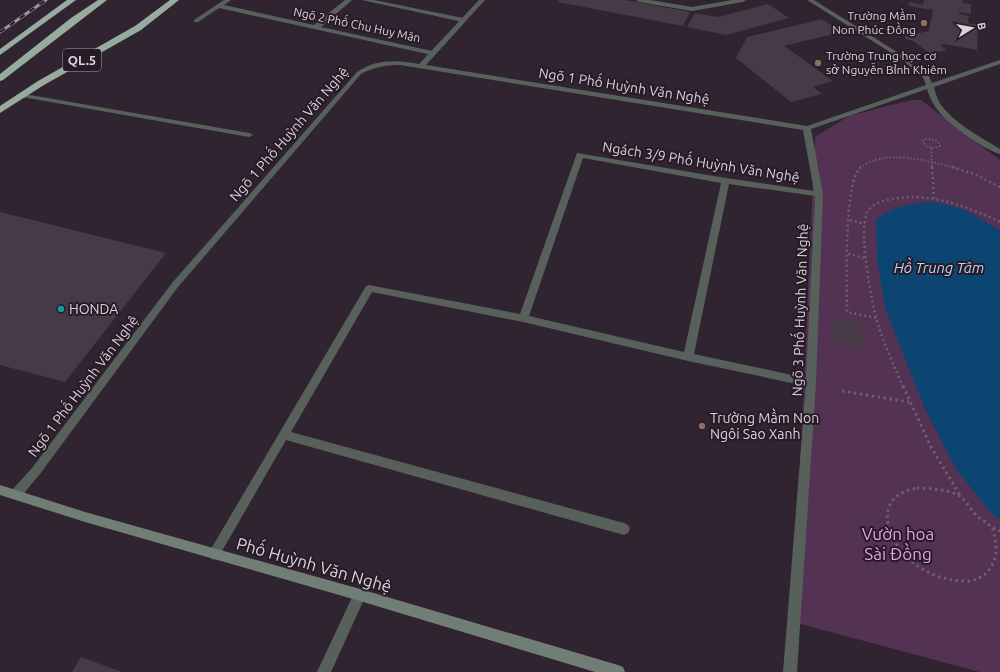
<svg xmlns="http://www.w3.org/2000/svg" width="1000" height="672" font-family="Ubuntu,sans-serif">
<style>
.green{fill:#533253}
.water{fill:#0d4572}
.building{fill:#473a47}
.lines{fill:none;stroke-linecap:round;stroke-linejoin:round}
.path-far2{stroke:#6b606b;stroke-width:2;stroke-dasharray:1.5 2;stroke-linecap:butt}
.path-far1{stroke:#6b606b;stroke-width:2.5;stroke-dasharray:2 3;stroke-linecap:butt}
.path{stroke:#6b606b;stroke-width:3;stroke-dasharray:2.5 3.5;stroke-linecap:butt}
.lane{fill:#57605b;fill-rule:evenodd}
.street{fill:#57605b;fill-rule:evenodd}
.secondary{fill:#717e76;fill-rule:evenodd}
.highway{fill:#97ab9f;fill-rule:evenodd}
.rail-casing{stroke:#9e959e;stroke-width:3}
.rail{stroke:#261b26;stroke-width:2;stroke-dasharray:6;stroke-linecap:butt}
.education-dot{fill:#8d6e63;stroke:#261b26;stroke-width:1.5}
.culture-dot{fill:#0f9aa8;stroke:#261b26;stroke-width:1.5}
.labels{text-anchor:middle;stroke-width:4;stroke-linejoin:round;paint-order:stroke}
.far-poi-label{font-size:12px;fill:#dbd3db;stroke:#261b26;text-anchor:end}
.far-street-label{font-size:12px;fill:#dbd3db;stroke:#261b26}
.shield{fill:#261b26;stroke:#a59ca5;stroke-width:1}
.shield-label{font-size:13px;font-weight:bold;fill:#dbd3db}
.street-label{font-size:14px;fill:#dbd3db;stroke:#261b26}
.poi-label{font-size:14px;fill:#dbd3db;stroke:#261b26;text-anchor:start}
.water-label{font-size:15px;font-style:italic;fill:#b9d5f2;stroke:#261b26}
.near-park-label{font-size:17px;fill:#e8a1e9;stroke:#261b26}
.near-street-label{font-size:17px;fill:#dbd3db;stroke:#261b26}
</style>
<rect width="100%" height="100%" fill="#302430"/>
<polygon class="green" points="913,100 921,100 1000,160 1000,672 980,672 793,622 815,137 849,116 891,105"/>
<path class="water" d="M 934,202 L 963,209 L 1000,230 L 1000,519 L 992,514 L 956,469 L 925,409 L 885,308 L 877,258 L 876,219 C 897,206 909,203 934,202 Z"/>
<g class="building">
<polygon points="559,0 625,0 690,12 683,26 558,2"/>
<polygon points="924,0 963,0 963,3 971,4 971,14 959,12 959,14 969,16 968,23 978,25 977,50 945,44 940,45 947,50 931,54 913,41 905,39 906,36 929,31 933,10 909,6 908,4 911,2 923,5"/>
<polygon points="768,4 789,18 726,35 687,27 695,13 718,17"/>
<polygon points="822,19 841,32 784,46 833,81 813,87 822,94 791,102 736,58 747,37"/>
<polygon points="0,212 166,253 65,382 0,365"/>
<polygon points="832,317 862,323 863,350 831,343"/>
<polygon points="81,657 122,672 72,672"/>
</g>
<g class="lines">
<g class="path-far2">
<path d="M 925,139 C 931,139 938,139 940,146 L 934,148 L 925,146 L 923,141 Z"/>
<polyline points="931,148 932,168"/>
<path d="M 860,168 C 885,148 928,161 956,168"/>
</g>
<g class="path-far1">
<path d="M 861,167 C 843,182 847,286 847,312 L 876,318"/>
<polyline points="932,167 934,198"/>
<polyline points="952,167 974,174 1000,187"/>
<polyline points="850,220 865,224"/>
<polyline points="848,254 866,258"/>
<path d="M 903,387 C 895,368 886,348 879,328 C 872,307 857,228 868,211 C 873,203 883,201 892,199 C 930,192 966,206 1000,222"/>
</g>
<g class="path">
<polyline points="903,386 931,447 961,497"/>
<polyline points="842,391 909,402"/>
<path d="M 917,488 C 928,488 952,490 961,497 C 967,502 971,510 977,516 C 981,520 987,522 991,527 C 994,529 994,535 995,538 C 1000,558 989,581 966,581 C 949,581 932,576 918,566 C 888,546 868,497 917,488 Z"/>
<polyline points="993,528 1000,531"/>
</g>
<g class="lane">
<polygon points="224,0 231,0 224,5 314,25 345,0 352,0 321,27 432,51 435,53 432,55 219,8 198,22 194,22 194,20"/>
<polygon points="362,0 374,0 463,18 466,20 463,22"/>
<polygon points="636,0 650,0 692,7 732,0 746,0 743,2 692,11 639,2"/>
</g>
<g class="street">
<path d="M 479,0 L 485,0 L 426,65 L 807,126 L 926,85 L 923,77 L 901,59 L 807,0 L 814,0 L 905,57 L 928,75 L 932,83 L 1000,60 L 1000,64 L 934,87 C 935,92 937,97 939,102 C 951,121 980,137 1000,149 L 1000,154 C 985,150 951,126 941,114 C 934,106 930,99 927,89 L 811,129 L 823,194 L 816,383 L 797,672 L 783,672 L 806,386 L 688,361 L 523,322 L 372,292 L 291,432 L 624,523 L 628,525 L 630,529 L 628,533 L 624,535 L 286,440 L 218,558 L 214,560 L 210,558 L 208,554 L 366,286 L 369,285 L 520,314 L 577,153 L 726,178 L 814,191 L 803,130 L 400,65 C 386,65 374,67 361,74 L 178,287 L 40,474 L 20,498 L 16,499 L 12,498 L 10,494 L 12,490 L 32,468 L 172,283 L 357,72 C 376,59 397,60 419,64 ZM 583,158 L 721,183 L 684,352 L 529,316 ZM 729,184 L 815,196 L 806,378 L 694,354 Z"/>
<polygon points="19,93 249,133 253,135 249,137 22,97 19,97"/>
<polygon points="360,589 365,591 366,595 331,672 317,672 355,591"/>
</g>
<polygon class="secondary" points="0,485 85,512 360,589 618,665 623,667 625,672 595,672 360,601 85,522 0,495"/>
<g class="highway">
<polygon points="67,0 76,0 0,55 0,49"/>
<polygon points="98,0 107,0 3,80 0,81 0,74 71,18"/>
<polygon points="170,0 179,0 141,30 44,85 0,113 0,106 38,81 135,26"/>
</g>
<g class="rail-casing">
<polyline id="rail" points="0,32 46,0"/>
</g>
<use href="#rail" class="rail"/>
</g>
<g class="education-dot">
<circle cx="924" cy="23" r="4"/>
<circle cx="818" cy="63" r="4"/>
<circle cx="702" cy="426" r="4"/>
</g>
<circle class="culture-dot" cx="61" cy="309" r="4"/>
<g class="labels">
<g class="far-poi-label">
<text x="916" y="20">Trường Mầm<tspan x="916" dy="14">Non Phúc Đồng</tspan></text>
<text x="826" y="60" text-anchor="start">Trường Trung học cơ<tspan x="826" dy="14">sở Nguyễn Bỉnh Khiêm</tspan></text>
</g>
<g class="far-street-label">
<text transform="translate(357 25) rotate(12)" y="4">Ngõ 2 Phố Chu Huy Mân</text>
</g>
<rect class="shield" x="63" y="49" width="38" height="22" rx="3"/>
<g class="shield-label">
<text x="82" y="65">QL.5</text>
</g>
<g class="street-label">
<text transform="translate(624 86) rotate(9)" y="5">Ngõ 1 Phố Huỳnh Văn Nghệ</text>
<text transform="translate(289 134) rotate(-49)" y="5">Ngõ 1 Phố Huỳnh Văn Nghệ</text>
<text transform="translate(701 162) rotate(9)" y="5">Ngách 3/9 Phố Huỳnh Văn Nghệ</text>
<text transform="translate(800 310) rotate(-88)" y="5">Ngõ 3 Phố Huỳnh Văn Nghệ</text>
<text transform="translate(83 386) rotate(-53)" y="5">Ngõ 1 Phố Huỳnh Văn Nghệ</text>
</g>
<g class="poi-label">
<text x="69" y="314">HONDA</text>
<text x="710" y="423">Trường Mầm Non<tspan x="710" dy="16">Ngôi Sao Xanh</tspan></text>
</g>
<g class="water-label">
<text x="939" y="273">Hồ Trung Tâm</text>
</g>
<g class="near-park-label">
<text x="898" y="540">Vườn hoa<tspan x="898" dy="20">Sài Đồng</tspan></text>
</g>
<g class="near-street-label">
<text transform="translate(314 565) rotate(16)" y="6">Phố Huỳnh Văn Nghệ</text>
</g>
</g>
<g transform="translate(972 28) rotate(79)" stroke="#261b26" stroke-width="3" paint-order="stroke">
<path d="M0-3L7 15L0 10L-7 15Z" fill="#dbd3db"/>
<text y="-6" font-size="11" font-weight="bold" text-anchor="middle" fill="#dbd3db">B</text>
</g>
</svg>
